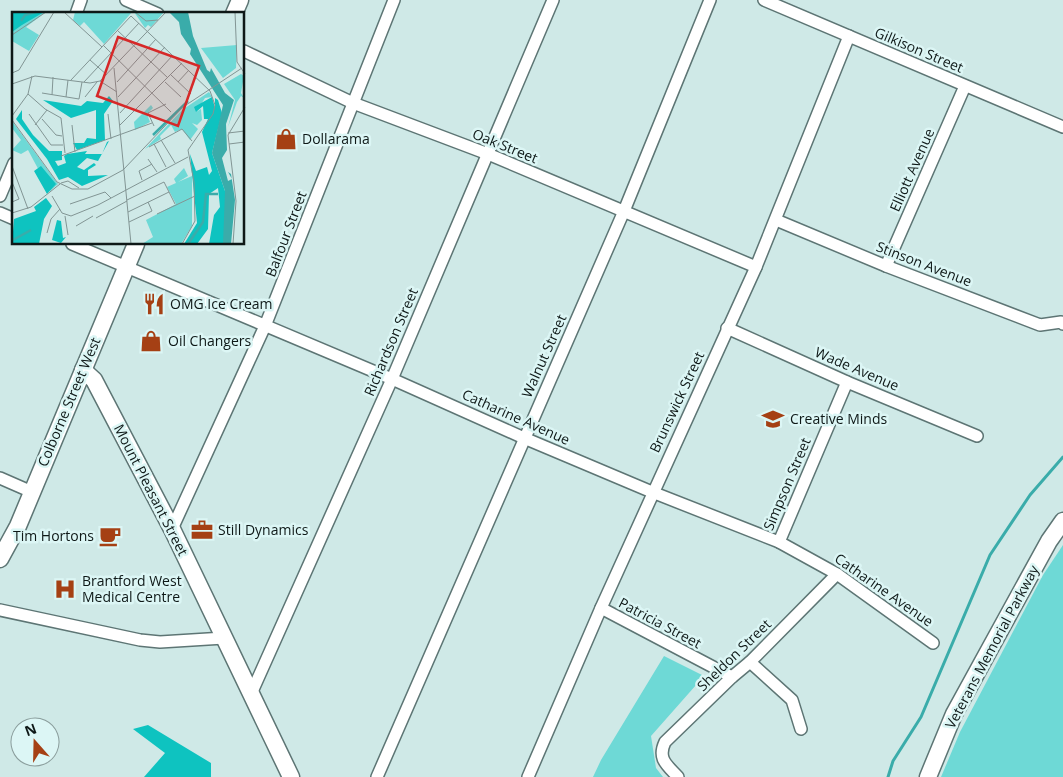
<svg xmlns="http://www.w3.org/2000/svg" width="1063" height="777" font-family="'Open Sans',sans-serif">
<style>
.green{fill:#6ed9d6}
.forest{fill:#0ec3c0}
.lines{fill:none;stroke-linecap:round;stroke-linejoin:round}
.stream{stroke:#3aacaa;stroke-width:3}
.street-casing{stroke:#5d7574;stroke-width:14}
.secondary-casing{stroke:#5d7574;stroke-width:19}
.street{stroke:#fff;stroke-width:11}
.secondary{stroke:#fff;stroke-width:16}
.labels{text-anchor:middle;stroke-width:5;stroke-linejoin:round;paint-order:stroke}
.street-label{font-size:14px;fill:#0e1817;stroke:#dcf6f5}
.poi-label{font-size:14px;fill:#0e1817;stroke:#dcf6f5;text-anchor:start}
.inset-river{fill:none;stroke:#3aacaa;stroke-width:2.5}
.inset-road{fill:none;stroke:#829594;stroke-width:1}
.view{fill:#d62828;fill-opacity:0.15;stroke:#d62828;stroke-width:2.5}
.inset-edge{fill:none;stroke:#0e1817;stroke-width:2.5}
</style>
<rect width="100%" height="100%" fill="#cfe9e7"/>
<g class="green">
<polygon points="1063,545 1063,777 941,777 960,732 1043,575"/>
<polygon points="664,656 704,676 651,736 656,768 663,777 593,777 601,760"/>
</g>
<polygon class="forest" points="148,725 211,763 211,777 144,777 165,753 133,729"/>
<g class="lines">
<polyline class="stream" points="888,777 893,761 921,717 990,555 1030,495 1063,457"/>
<g class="street-casing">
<g id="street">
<polyline points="126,0 158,14"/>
<polyline points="764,0 1063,127"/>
<polyline points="76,14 81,0"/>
<polyline points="244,51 353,103 488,154 756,267"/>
<polyline points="0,196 14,163"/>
<polyline points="0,213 14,219"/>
<polyline points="776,220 886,266 1040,325 1061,322 1063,324"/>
<polyline points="72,244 392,379 524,438 652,492 779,542 837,574 933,643"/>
<polyline points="886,266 965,86"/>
<polyline points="727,328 847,382 977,436"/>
<polyline points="0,478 32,492"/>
<polyline points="172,529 265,326 394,0"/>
<polyline points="779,542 847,382"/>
<polyline points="601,608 732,677"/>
<polyline points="0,610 140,640 160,642 224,638"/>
<polyline points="750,662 792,700 801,729"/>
<polyline points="251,694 392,379 553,0"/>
<polyline points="377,777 624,211 710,0"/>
<polyline points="528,777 601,608 756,267 849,36"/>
<path d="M 678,777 C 667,765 657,759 665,742 L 732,677 L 750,662 L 837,574"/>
</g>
</g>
<g class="secondary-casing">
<g id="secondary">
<polyline points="234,14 240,0"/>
<polyline points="83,370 94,380 172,529 291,777"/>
<polyline points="0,559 18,526 136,244"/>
<polyline points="928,777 954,714 1049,541 1063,521"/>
</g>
</g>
<use href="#street" class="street"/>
<use href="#secondary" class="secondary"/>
</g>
<defs>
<g id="shop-bare" transform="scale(1.725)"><path d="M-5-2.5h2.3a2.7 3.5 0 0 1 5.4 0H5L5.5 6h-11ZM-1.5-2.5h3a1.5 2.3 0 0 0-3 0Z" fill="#a54014" stroke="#dcf6f5" stroke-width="2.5" paint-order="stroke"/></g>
<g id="restaurant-bare" transform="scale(1.725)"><path d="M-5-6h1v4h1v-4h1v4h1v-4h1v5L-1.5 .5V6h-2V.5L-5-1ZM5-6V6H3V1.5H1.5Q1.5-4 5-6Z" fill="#a54014" stroke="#dcf6f5" stroke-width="2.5" paint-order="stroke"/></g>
<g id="school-bare" transform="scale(1.725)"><path d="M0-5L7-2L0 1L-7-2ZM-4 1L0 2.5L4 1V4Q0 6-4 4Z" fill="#a54014" stroke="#dcf6f5" stroke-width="2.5" paint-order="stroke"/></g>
<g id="office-bare" transform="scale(1.725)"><path d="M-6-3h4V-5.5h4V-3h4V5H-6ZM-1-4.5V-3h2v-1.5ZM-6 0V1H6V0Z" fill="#a54014" stroke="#dcf6f5" stroke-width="2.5" paint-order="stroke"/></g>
<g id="cafe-bare" transform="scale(1.725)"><path d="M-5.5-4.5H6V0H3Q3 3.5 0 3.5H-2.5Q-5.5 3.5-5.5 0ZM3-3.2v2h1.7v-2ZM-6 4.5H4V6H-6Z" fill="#a54014" stroke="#dcf6f5" stroke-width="2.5" paint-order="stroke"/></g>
<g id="hospital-bare" transform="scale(1.725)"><path d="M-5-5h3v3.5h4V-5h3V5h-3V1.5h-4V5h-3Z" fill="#a54014" stroke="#dcf6f5" stroke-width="2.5" paint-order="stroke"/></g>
</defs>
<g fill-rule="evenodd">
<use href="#shop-bare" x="286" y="139"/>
<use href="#restaurant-bare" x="154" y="304"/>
<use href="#shop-bare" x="151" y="341"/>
<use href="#school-bare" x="773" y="419"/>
<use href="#office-bare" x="202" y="530"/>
<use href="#cafe-bare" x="110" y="536"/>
<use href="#hospital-bare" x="65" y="589"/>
</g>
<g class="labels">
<g class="street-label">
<text transform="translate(919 50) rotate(23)" y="5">Gilkison Street</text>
<text transform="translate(505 146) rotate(22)" y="5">Oak Street</text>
<text transform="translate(912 170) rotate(-66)" y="5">Elliott Avenue</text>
<text transform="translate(286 234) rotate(-69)" y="5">Balfour Street</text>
<text transform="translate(924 264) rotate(21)" y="5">Stinson Avenue</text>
<text transform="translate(391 342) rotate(-67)" y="5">Richardson Street</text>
<text transform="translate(544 356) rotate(-66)" y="5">Walnut Street</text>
<text transform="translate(857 369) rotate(23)" y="5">Wade Avenue</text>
<text transform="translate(69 402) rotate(-67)" y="5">Colborne Street West</text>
<text transform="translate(677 402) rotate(-65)" y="5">Brunswick Street</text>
<text transform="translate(516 417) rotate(24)" y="5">Catharine Avenue</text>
<text transform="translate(787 484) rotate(-67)" y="5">Simpson Street</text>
<text transform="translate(151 490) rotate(63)" y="5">Mount Pleasant Street</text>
<text transform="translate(884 590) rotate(35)" y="5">Catharine Avenue</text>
<text transform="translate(660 623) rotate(28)" y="5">Patricia Street</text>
<text transform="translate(992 647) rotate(-62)" y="5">Veterans Memorial Parkway</text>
<text transform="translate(734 655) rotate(-44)" y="5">Sheldon Street</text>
</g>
<g class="poi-label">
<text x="302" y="144">Dollarama</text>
<text x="170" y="309">OMG Ice Cream</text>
<text x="168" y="346">Oil Changers</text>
<text x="790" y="424">Creative Minds</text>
<text x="218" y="535">Still Dynamics</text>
<text x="94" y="541" text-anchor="end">Tim Hortons</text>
<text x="82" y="586">Brantford West<tspan x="82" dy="16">Medical Centre</tspan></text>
</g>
</g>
<g transform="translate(12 12)">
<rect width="232" height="232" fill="#cfe9e7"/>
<path d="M 0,0 L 34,0 L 14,15 L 27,23 L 17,39 L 0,29 ZM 63,0 L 120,0 L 92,32 L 72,10 L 68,14 L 61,8 ZM 122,0 L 152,0 L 139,15 L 136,13 L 133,16 ZM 225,33 L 224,56 L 211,66 L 189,36 ZM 229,62 L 232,64 L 229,81 L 232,86 L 229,84 L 225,90 L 216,115 L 223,88 L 212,72 ZM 197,80 L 200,85 L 193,86 L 184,100 L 189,97 L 190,108 L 185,113 L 180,111 L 186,117 L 178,128 L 170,117 L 163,120 L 159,113 L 148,124 L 149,127 L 133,137 L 170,98 ZM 139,93 L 141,96 L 135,102 L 138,110 L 123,118 L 122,110 ZM 0,109 L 46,172 L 38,179 L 16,138 L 9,142 L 0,138 L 9,128 L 0,116 ZM 172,156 L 176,164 L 166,170 L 180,164 L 180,214 L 169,232 L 130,232 L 141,225 L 134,208 L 164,192 L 155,175 L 164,171 L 162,167 Z" fill="#6ed9d6"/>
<path d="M 32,0 L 10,13 L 0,20 L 0,1 ZM 97,84 L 101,89 L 92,102 L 93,128 L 65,138 L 61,131 L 72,131 L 75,126 L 84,127 L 84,98 L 59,106 L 31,88 L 69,94 L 75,89 L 91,91 ZM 200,85 L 203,96 L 203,86 L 206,88 L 210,101 L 200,141 L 213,179 L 213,228 L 211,232 L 197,232 L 202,203 L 208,195 L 206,176 L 197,182 L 196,217 L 185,232 L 172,232 L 185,211 L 178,142 L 184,159 L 195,155 L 197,163 L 200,159 L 190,120 L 196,107 L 192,107 L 191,94 L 184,100 L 182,95 ZM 10,98 L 10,107 L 21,123 L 37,139 L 50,139 L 50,148 L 43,149 L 46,154 L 54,151 L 52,144 L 55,142 L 75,139 L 73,142 L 90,142 L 95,130 L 97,129 L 86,149 L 75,146 L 65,155 L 72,158 L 82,151 L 84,153 L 76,158 L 76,164 L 96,163 L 70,174 L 56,165 L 47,168 L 35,147 L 4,107 ZM 29,154 L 44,172 L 35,182 L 22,159 ZM 34,186 L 40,194 L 32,207 L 27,232 L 0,232 L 2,207 L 24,199 L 22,195 ZM 45,208 L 49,209 L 51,226 L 54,225 L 49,231 L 40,228 Z" fill="#0ec3c0"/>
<path d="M 157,0 L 176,0 L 181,24 L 195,58 L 198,60 L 199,56 L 213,81 L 222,88 L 214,112 L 215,138 L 210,146 L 216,169 L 220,167 L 216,160 L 219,162 L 223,188 L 219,232 L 211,232 L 213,179 L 200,141 L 211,93 L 178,42 L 179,37 L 169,22 L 167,10 Z" fill="#3aacaa"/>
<path class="inset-river" d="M 9,9 L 13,3 L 24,0M 141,123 L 176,89M 1,228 L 19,218M 176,232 L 191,210 L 194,182 L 206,182"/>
<path class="inset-road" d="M 52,0 L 90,35M 123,0 L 134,9 L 146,8M 223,0 L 225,50 L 233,62M 105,18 L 156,66M 0,23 L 34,0M 91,33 L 159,100M 78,48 L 95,63M 102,56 L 119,232M 0,61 L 7,58 L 42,0M 159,63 L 179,82M 59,68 L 119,4 L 198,79 L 203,93 L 201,102 L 176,138 L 182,170 L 183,209 L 170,232M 88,69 L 105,80M 72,70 L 127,11M 105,70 L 144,27M 153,70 L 169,85M 166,70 L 177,58M 0,72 L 23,64 L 78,71 L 88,69 L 154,0M 30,81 L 67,87 L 70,70M 16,82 L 33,97 L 49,106 L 53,141M 40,83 L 41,65M 54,85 L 56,68M 73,85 L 85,70M 106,85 L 153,35M 108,101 L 161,43M 17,102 L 39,133 L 51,133M 96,102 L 99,127M 0,104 L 16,82 L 20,64M 30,107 L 44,123 L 50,124M 0,108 L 45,170 L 60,177 L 76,177 L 111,158 L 171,95 L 230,56M 23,113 L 35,98M 60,113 L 63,140M 108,113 L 170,51M 142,114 L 136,101 L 154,92M 216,121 L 233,119M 149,128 L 163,151M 142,132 L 154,155M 217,132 L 233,130M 137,135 L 170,117 L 180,129M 49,144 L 140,111M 136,147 L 145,160M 0,154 L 16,197M 130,168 L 127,159 L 140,152M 0,170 L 7,187 L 0,190M 49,171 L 56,169 L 67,176M 40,184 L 50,201 L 59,204 L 86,193 L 176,145M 115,188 L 152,170 L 163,192M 58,192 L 93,180 L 99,186M 116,200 L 157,180M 0,201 L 19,195 L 48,172M 145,202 L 183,184M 53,204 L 56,223M 84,206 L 115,189M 117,210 L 140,199 L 136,190M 64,214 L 81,204M 35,221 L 39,207 L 48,197M 221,232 L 224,189 L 216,123 L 233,95"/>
<path class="view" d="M 106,25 L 187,54 L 166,114 L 85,84 Z"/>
<rect width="232" height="232" class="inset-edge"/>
</g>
<g transform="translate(35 742) rotate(340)"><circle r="24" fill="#dcf6f5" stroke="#8a9d9c"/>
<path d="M0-4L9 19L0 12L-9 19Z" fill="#a54014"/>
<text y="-8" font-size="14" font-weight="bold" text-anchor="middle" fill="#0e1817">N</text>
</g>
</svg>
